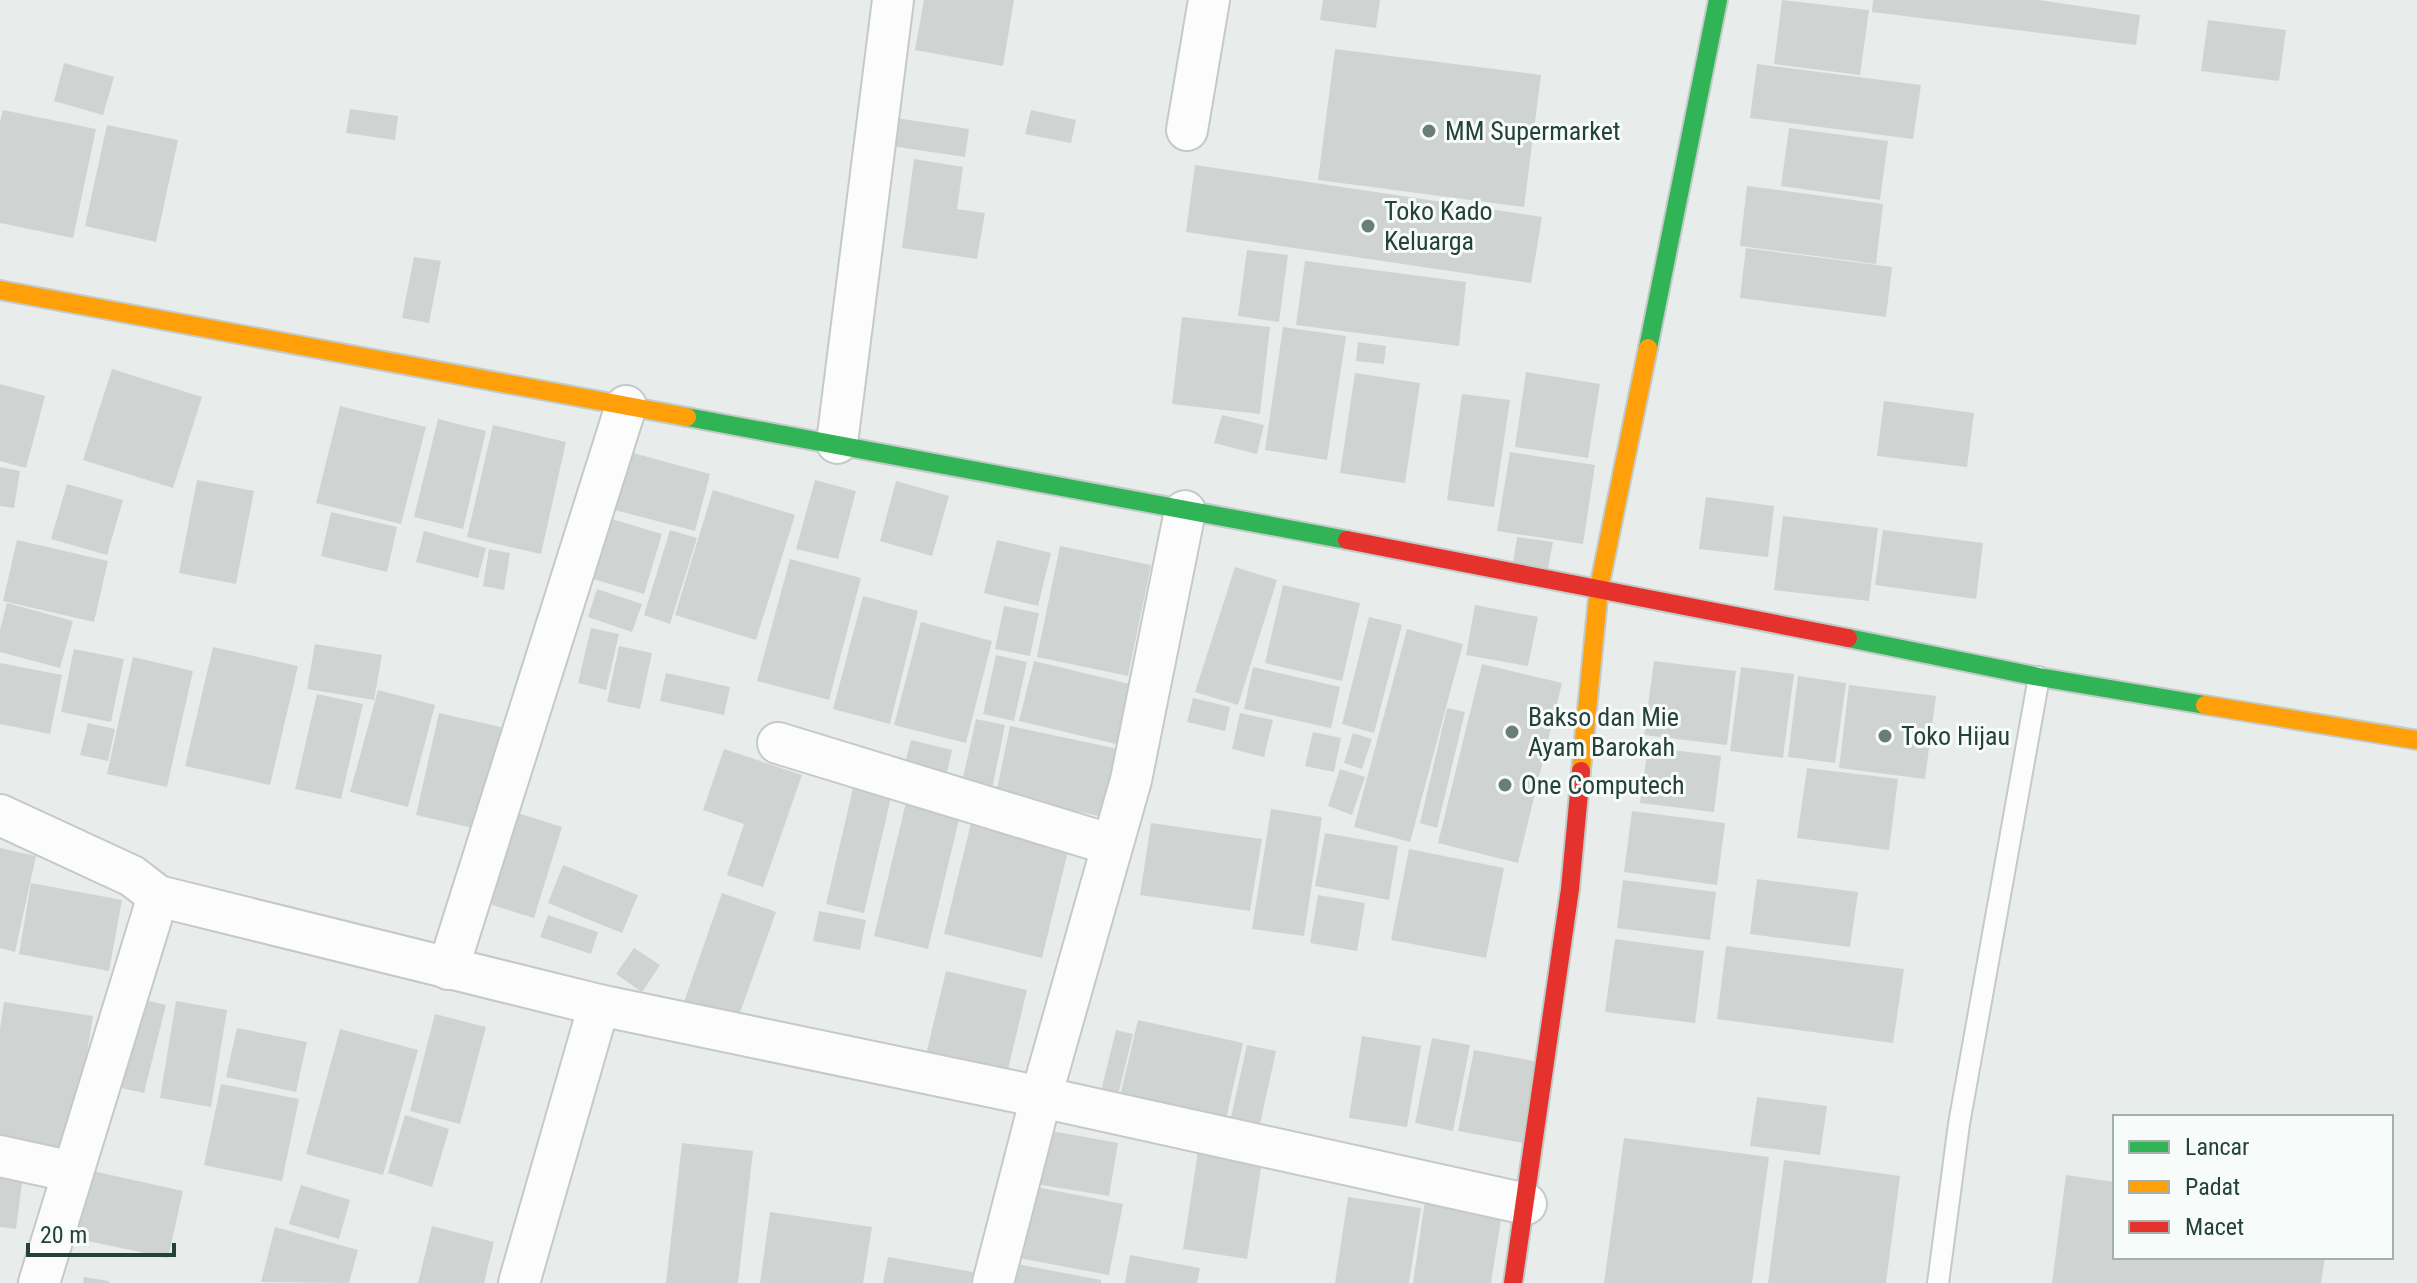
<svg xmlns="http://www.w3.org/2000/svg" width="2417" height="1283" font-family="'Roboto Condensed',sans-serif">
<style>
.building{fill:#cfd4d2}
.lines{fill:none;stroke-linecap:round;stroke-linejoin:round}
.lane-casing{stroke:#c5cac8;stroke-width:24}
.street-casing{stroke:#c5cac8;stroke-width:44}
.fast-casing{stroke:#c3cbc8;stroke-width:22}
.slow-casing{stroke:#c3cbc8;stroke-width:22}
.jam-casing{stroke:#c3cbc8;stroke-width:22}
.lane{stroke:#fcfcfc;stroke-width:20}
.street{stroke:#fcfcfc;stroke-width:40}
.fast{stroke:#30b455;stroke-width:18}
.slow{stroke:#ff9f0a;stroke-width:18}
.jam{stroke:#e5322d;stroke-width:18}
.poi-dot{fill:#697e78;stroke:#f7fbf9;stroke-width:3}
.labels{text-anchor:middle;stroke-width:6;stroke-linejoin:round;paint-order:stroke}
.poi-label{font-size:26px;fill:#24423a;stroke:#f7fbf9;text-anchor:start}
</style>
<rect width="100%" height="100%" fill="#e8edeb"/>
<g class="building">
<polygon points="924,0 1014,0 1003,66 915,50"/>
<polygon points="1323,0 1380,0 1376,28 1320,20"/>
<polygon points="1782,0 1869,10 1860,75 1774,64"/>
<polygon points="1873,0 2039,0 2140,15 2136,45 1872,12"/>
<polygon points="2208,20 2286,30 2279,81 2201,71"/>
<polygon points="1335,49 1541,75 1524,207 1318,180"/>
<polygon points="64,63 114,77 103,115 54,101"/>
<polygon points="1757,64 1921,85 1913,139 1750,118"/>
<polygon points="350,109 398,116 395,140 346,133"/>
<polygon points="3,110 96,129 73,238 0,223 0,122"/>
<polygon points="1031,110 1076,120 1071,143 1025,134"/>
<polygon points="896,118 969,129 965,157 891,146"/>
<polygon points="107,125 178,140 156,242 85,226"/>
<polygon points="1789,128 1888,141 1880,200 1781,186"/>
<polygon points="914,159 963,167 957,209 985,213 977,259 902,248"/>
<polygon points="1195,165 1542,217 1531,283 1186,232"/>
<polygon points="1747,186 1883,204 1876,264 1740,246"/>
<polygon points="1746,248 1892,267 1886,317 1740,298"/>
<polygon points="1247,250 1288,255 1279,322 1238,316"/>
<polygon points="414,257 441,261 429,323 402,318"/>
<polygon points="1305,261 1466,282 1459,346 1296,325"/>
<polygon points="1182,317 1270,327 1260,414 1172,404"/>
<polygon points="1283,327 1346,336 1327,460 1265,450"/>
<polygon points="1358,342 1386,346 1384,364 1356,361"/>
<polygon points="112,369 202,397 173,488 83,460"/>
<polygon points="1526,372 1600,384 1588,458 1515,447"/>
<polygon points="1355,373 1420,383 1405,483 1340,473"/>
<polygon points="0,384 45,396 26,468 0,461"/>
<polygon points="1462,394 1510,400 1494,507 1447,500"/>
<polygon points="1884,401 1974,413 1967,467 1877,456"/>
<polygon points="340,406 426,427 401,524 316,503"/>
<polygon points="1222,415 1264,425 1257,454 1214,443"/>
<polygon points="438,419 486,431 463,529 414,517"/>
<polygon points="493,425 566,442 541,554 467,537"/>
<polygon points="626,451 710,474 695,531 611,509"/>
<polygon points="1510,452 1595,465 1583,544 1497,531"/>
<polygon points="0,467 20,471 14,508 0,506"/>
<polygon points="197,480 254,491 236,584 179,573"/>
<polygon points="815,480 856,491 838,559 796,549"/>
<polygon points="896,481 949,496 932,556 880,541"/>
<polygon points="67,484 123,500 107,555 51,539"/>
<polygon points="713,490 795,515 756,640 675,615"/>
<polygon points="1706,497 1774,506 1768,557 1699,549"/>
<polygon points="331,512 397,527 387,572 321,556"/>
<polygon points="1783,516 1878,528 1869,601 1774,590"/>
<polygon points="612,519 662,534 644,594 593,579"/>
<polygon points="670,530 697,538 670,624 644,615"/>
<polygon points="1883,530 1983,543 1976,599 1875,585"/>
<polygon points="424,531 486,548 478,578 416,562"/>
<polygon points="1517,537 1553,542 1548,568 1513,563"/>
<polygon points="17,540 108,561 94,622 3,601"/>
<polygon points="997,540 1051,553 1038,606 984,593"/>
<polygon points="1060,546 1151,565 1128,676 1037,657"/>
<polygon points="489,549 510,553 504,590 483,586"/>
<polygon points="790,559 861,578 829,700 757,681"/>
<polygon points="1235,567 1277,580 1238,705 1195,692"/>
<polygon points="1283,585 1360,603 1342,681 1265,663"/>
<polygon points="597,589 642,604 632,632 588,617"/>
<polygon points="863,596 918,611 890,724 833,709"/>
<polygon points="7,603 73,621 60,668 0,652 0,630"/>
<polygon points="1475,605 1538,617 1528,666 1466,655"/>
<polygon points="1004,606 1039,613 1030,656 995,649"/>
<polygon points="1369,617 1402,625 1374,733 1342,724"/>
<polygon points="921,622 992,641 966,743 894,725"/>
<polygon points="591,628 619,634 606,690 578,683"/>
<polygon points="1407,629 1463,644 1410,842 1354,827"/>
<polygon points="315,644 382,655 374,700 307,689"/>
<polygon points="619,646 652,653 640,709 607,702"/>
<polygon points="213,647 298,666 270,785 185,766"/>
<polygon points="74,649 124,659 111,722 61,712"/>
<polygon points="996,655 1027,662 1014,721 983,714"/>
<polygon points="133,657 193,671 167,787 107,774"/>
<polygon points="1034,661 1130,684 1116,744 1019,721"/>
<polygon points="1654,661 1736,671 1727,745 1644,735"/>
<polygon points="0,663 62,675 50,734 0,724"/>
<polygon points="1482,664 1562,683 1518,863 1438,843"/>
<polygon points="1253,667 1340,687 1331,728 1244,709"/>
<polygon points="1741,667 1794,674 1783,758 1730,751"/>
<polygon points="666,673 730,687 724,715 660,701"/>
<polygon points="1798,676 1846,683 1835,763 1788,757"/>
<polygon points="1849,685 1936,696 1925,779 1839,768"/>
<polygon points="378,690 435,705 408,807 350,792"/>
<polygon points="317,694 363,704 341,799 295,789"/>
<polygon points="1193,698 1230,707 1225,731 1187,722"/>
<polygon points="1447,708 1465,712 1437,828 1420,823"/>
<polygon points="439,713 509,729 486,831 416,815"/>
<polygon points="1240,713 1273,720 1264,757 1232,749"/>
<polygon points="976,719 1005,725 991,794 961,787"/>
<polygon points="88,723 115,729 108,761 80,755"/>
<polygon points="1010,726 1118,749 1103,817 996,794"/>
<polygon points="1313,732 1341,738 1334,772 1305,766"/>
<polygon points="1353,733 1372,739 1362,769 1344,763"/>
<polygon points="911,740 952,750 944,785 902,774"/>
<polygon points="1648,747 1721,756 1714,812 1640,803"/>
<polygon points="724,749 802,775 763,887 727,875 744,824 703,810"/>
<polygon points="1807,768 1898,779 1889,850 1797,838"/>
<polygon points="1340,769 1365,777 1352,815 1328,806"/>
<polygon points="855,780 893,789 864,913 826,904"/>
<polygon points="907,798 961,811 928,949 874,936"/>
<polygon points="1271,809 1322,817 1304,936 1252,929"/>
<polygon points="508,810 562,827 534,918 479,901"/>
<polygon points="1632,811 1725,823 1717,885 1624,872"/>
<polygon points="971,823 1069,847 1042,958 944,934"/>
<polygon points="1151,823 1262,839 1250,911 1140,895"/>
<polygon points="1325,833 1398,846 1389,900 1315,886"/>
<polygon points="0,848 36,856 15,952 0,948"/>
<polygon points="1409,849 1504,868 1486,958 1391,940"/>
<polygon points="563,865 638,895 622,933 548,903"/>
<polygon points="1757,879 1858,892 1850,947 1750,934"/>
<polygon points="1623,880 1716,892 1710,940 1617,928"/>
<polygon points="31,883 122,900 109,971 19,954"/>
<polygon points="722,893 776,912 737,1021 684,1002"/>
<polygon points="1318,895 1365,903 1357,951 1310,943"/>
<polygon points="819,911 866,920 860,950 813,941"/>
<polygon points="548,915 598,932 591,954 540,937"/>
<polygon points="1615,939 1704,951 1695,1023 1605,1012"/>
<polygon points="1726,946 1904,969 1893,1043 1717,1019"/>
<polygon points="634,948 660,965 642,992 616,974"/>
<polygon points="946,971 1027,990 1005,1082 924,1063"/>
<polygon points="129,996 166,1005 144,1093 107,1085"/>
<polygon points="176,1001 227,1010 211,1107 160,1098"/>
<polygon points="4,1002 93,1016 71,1152 0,1140 0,1029"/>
<polygon points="435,1014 486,1027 460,1124 410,1111"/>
<polygon points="1138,1020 1243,1043 1225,1124 1119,1101"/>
<polygon points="237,1028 307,1042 296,1092 226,1077"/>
<polygon points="340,1029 418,1050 383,1175 306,1154"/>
<polygon points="1116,1030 1133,1034 1118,1095 1101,1091"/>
<polygon points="1362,1036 1421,1046 1407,1127 1349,1118"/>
<polygon points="1432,1038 1470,1045 1453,1131 1415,1123"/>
<polygon points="1247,1045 1276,1051 1260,1124 1231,1117"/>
<polygon points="1474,1050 1539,1062 1523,1143 1458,1131"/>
<polygon points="221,1084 299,1099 282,1181 204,1165"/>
<polygon points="1757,1097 1827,1106 1820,1155 1750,1146"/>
<polygon points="405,1115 449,1129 432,1187 388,1173"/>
<polygon points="1046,1130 1118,1143 1109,1196 1036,1184"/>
<polygon points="1624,1138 1769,1157 1752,1283 1604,1283"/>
<polygon points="682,1143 753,1151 738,1283 666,1283"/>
<polygon points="1199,1145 1263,1155 1247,1259 1183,1249"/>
<polygon points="1784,1160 1900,1176 1886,1283 1768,1283"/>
<polygon points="0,1164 24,1168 16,1229 0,1227"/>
<polygon points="79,1168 183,1191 168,1258 64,1236"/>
<polygon points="2066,1175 2115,1182 2115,1257 2325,1257 2321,1283 2052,1283"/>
<polygon points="301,1185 350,1200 339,1239 289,1224"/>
<polygon points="1026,1185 1123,1204 1109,1275 1013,1257"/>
<polygon points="1348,1197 1421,1208 1409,1283 1335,1283"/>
<polygon points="1425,1201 1502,1213 1491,1283 1413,1283"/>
<polygon points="770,1212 872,1227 863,1283 760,1283"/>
<polygon points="432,1226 494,1242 484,1283 418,1283"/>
<polygon points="275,1227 358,1250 349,1283 261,1282"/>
<polygon points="1130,1255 1200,1268 1197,1283 1125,1283"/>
<polygon points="888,1257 973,1272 971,1283 883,1283"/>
<polygon points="1017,1264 1101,1280 1101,1283 1014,1283"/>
<polygon points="84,1277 109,1281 109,1283 83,1283"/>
</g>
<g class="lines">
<g class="lane-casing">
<polyline id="lane" points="1938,1283 1959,1124 2039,677"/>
</g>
<g class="street-casing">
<g id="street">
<polyline points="1187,130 1209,0"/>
<polyline points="837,443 893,0"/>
<polyline points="778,743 1112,845"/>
<polyline points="0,815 132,876 158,896 599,1005"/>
<polyline points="448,969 626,406"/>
<polyline points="0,1156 73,1172"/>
<polyline points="39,1283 158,896"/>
<polyline points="519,1283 599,1005 1041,1097 1526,1204"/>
<polyline points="993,1283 1041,1097 1131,780 1185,511"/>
</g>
</g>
<g class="fast-casing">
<g id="fast">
<polyline points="1648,348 1718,0"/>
<polyline points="687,417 1347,540"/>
<polyline points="1848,638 2039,677 2205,705"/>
</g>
</g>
<g class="slow-casing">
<g id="slow">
<polyline points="0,290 687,417"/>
<polyline points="2205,705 2417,740"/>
<polyline points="1581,771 1599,588 1648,348"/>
</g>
</g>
<g class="jam-casing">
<g id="jam">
<polyline points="1347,540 1848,638"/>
<polyline points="1513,1283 1570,889 1581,771"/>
</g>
</g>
<use href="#lane" class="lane"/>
<use href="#street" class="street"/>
<use href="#fast" class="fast"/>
<use href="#slow" class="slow"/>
<use href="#jam" class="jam"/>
</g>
<g class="poi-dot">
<circle cx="1429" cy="131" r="8"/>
<circle cx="1368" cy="226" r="8"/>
<circle cx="1512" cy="732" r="8"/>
<circle cx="1885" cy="736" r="8"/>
<circle cx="1505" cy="785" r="8"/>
</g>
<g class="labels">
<g class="poi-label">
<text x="1445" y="140">MM Supermarket</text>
<text x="1384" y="220">Toko Kado<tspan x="1384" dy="30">Keluarga</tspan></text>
<text x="1528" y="726">Bakso dan Mie<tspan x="1528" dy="30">Ayam Barokah</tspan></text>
<text x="1901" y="745">Toko Hijau</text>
<text x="1521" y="794">One Computech</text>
</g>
</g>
<rect x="2113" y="1115" width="280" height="144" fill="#f7fbf9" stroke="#a3b1ad" stroke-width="2"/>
<rect x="2129" y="1141" width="40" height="12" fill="#30b455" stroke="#a3b1ad" stroke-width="2"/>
<text x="2185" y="1155" font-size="24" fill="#24423a">Lancar</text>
<rect x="2129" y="1181" width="40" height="12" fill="#ff9f0a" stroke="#a3b1ad" stroke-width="2"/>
<text x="2185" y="1195" font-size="24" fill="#24423a">Padat</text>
<rect x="2129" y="1221" width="40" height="12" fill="#e5322d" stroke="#a3b1ad" stroke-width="2"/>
<text x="2185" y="1235" font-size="24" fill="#24423a">Macet</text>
<path d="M28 1243v12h146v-12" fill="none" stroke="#24423a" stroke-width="4"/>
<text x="40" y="1243" font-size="24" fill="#24423a" stroke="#f7fbf9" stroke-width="6" paint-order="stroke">20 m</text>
</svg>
